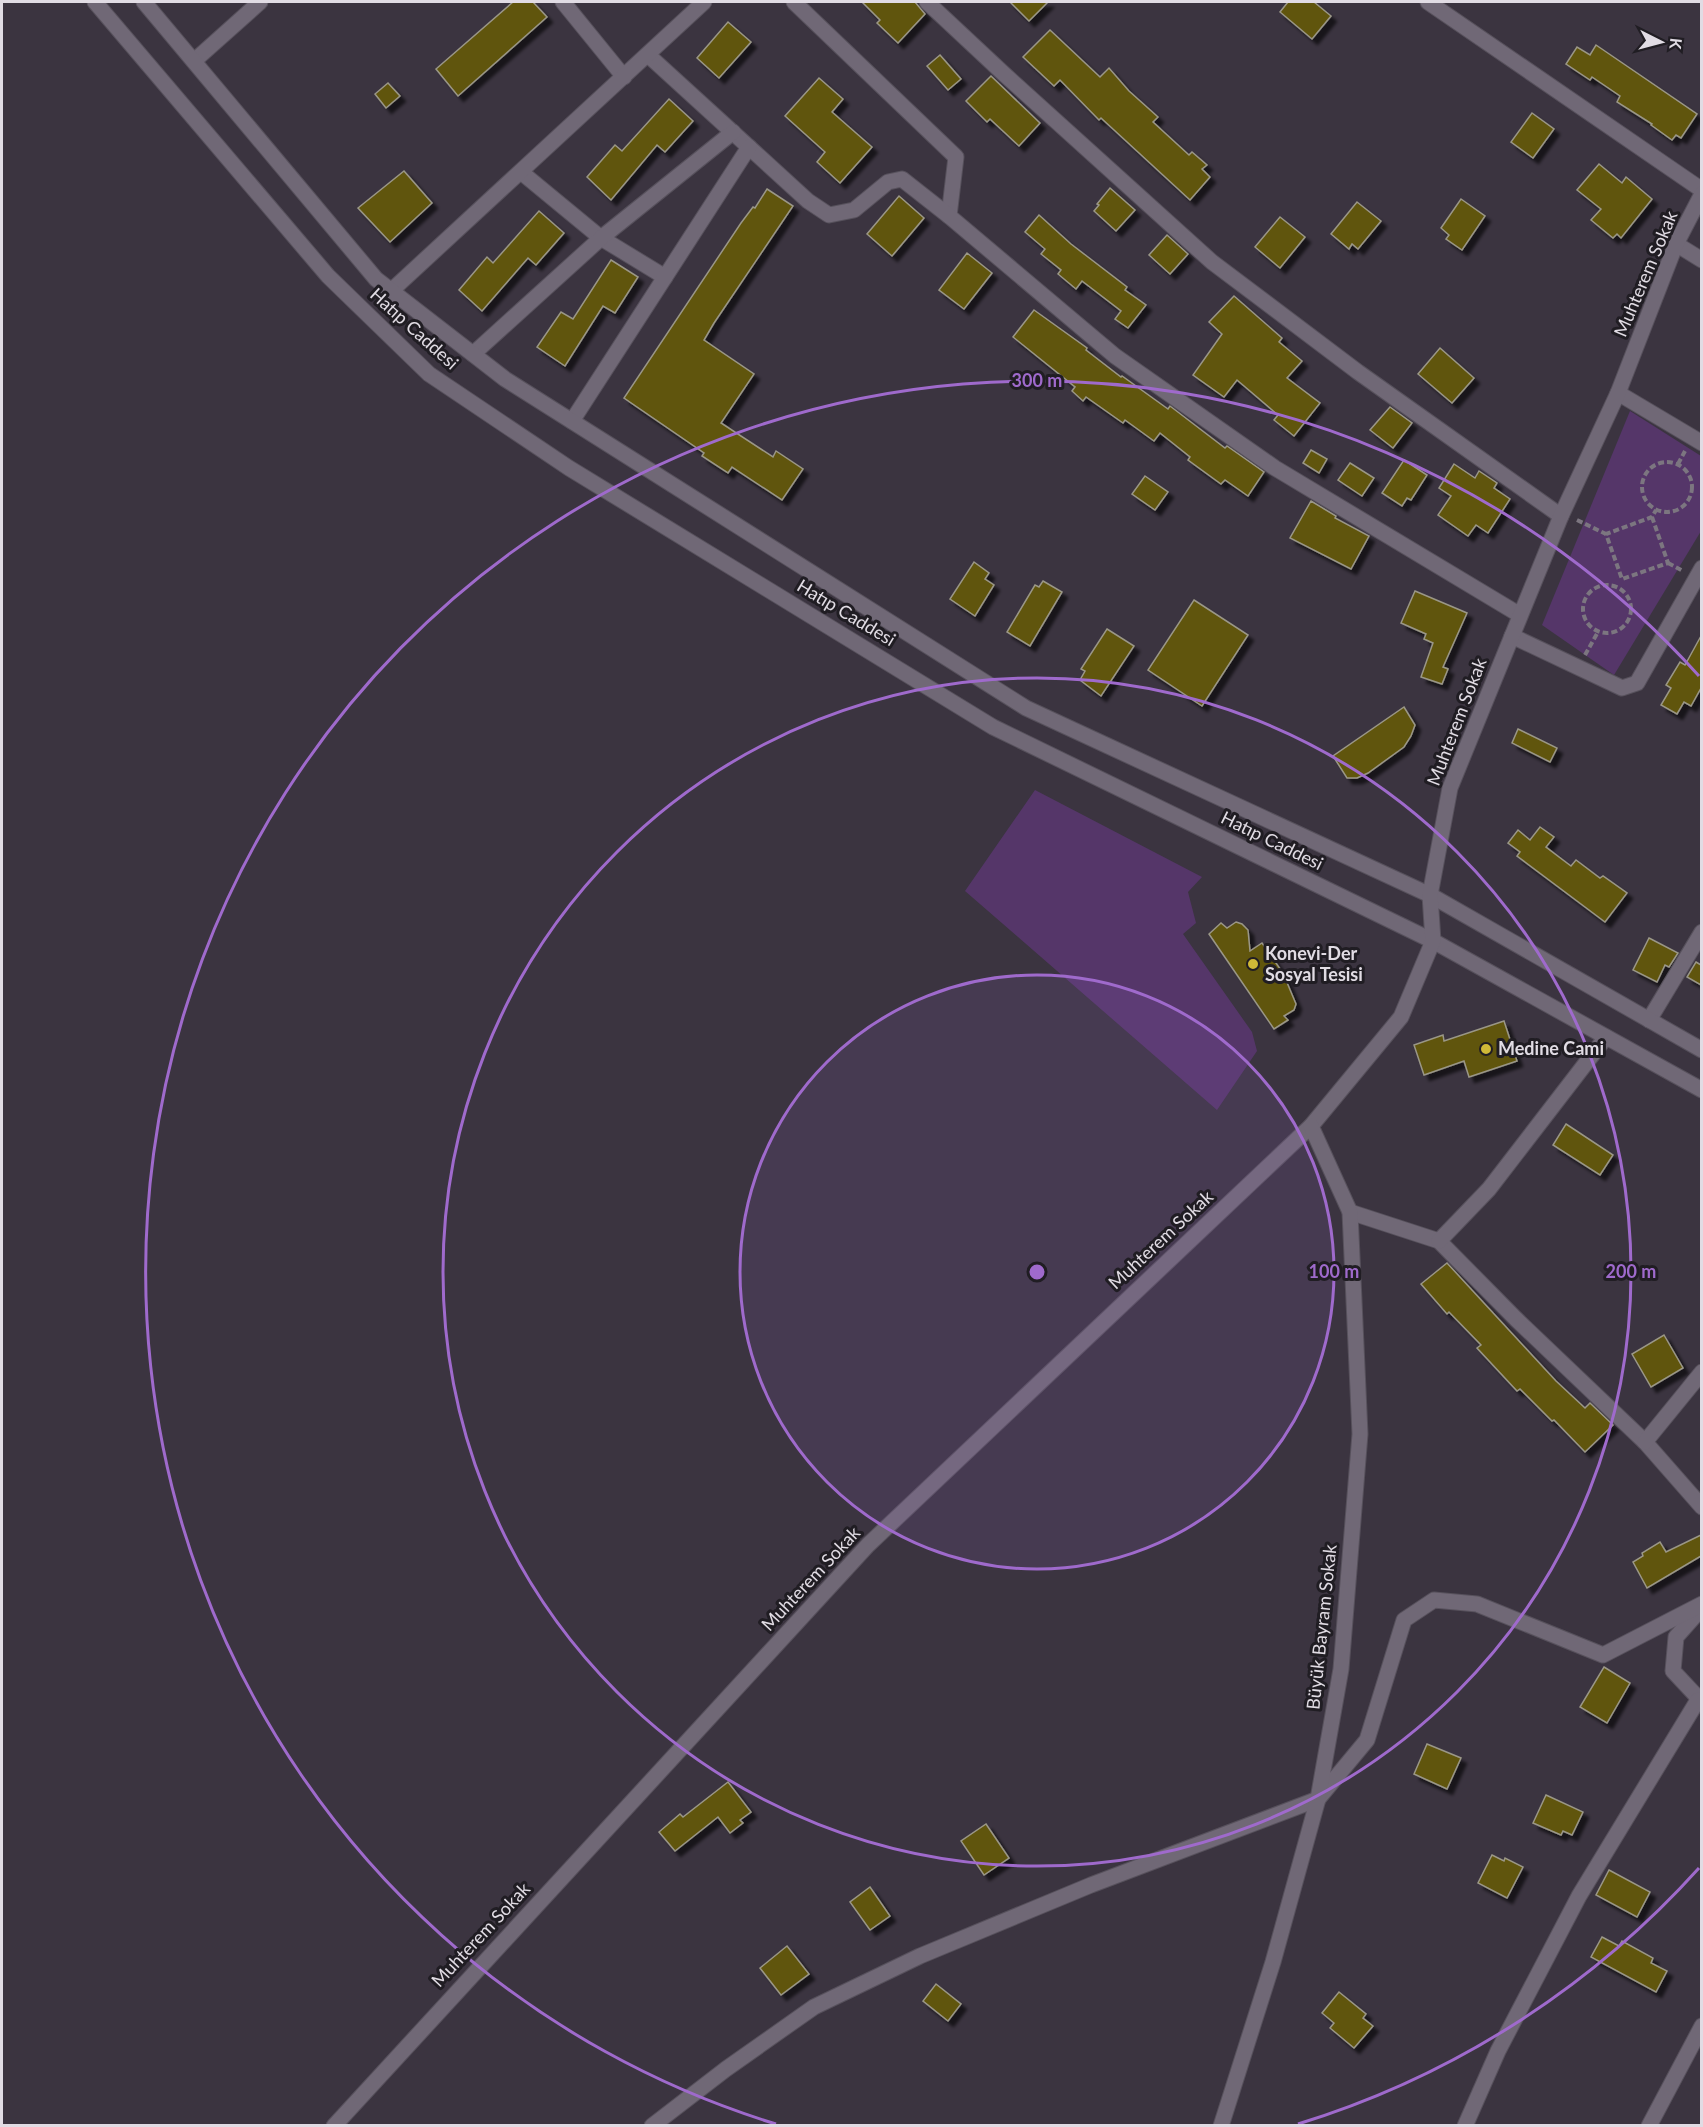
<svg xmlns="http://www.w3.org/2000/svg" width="1703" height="2127" font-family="Lato,sans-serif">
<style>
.green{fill:#553669}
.building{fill:#61540a;stroke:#9a9787;stroke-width:1.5;filter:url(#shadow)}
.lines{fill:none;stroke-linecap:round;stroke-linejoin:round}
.street-casing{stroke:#57515c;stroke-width:17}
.secondary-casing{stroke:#57515c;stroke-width:17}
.path{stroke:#7c7680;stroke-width:4;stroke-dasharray:6 3;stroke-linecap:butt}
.street{stroke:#706876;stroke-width:15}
.secondary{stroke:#706876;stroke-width:15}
.ring{fill:none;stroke:#9f6acc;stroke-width:3}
.poi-dot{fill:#cfb837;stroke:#201d23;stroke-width:2}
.labels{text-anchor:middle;stroke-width:6;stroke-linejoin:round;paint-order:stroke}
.street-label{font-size:18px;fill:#e1dce4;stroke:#201d23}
.poi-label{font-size:18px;font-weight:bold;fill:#e1dce4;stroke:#201d23;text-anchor:start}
.centre{fill:#9f6acc;stroke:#201d23;stroke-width:3}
.ring-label{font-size:18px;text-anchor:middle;font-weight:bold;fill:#9f6acc;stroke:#201d23;stroke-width:6;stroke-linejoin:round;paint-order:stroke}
</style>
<defs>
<filter id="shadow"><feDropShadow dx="5.5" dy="5.5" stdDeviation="1.5" flood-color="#0009"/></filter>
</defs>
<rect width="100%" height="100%" fill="#3b3440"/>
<g class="green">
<polygon points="1630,411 1701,456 1701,531 1614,675 1542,625"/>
<polygon points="1035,790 1202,877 1188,892 1196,923 1183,934 1252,1032 1257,1051 1217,1110 965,891"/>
</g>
<g class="building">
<polygon points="513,2 533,2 547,17 458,96 436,69"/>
<polygon points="862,2 915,2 925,14 898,43 877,23 880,20"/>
<polygon points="1010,2 1048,2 1029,21"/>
<polygon points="1288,2 1314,2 1331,16 1312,39 1280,12"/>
<polygon points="728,22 751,42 719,78 697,58"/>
<polygon points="1050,30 1100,77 1109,68 1129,91 1158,117 1153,122 1189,155 1192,152 1207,165 1202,169 1210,177 1190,200 1101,118 1099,120 1060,80 1054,86 1023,57"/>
<polygon points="1596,45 1697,114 1681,138 1676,135 1672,140 1651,125 1652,124 1617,102 1620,96 1592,77 1590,80 1566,64 1577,47 1590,55"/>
<polygon points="940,55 961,79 948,90 927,66"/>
<polygon points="991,76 1040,123 1019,146 990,119 987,122 966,101"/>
<polygon points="819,78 843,99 832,112 872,147 840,183 817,162 825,152 785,116"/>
<polygon points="388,83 400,96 386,108 375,94"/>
<polygon points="669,99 693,121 665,152 657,145 611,200 587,177 615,145 622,151"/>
<polygon points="1532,113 1554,129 1533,158 1511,142"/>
<polygon points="1599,164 1622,183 1626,177 1652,199 1621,238 1617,234 1613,238 1591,220 1601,209 1577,190"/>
<polygon points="404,171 432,203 390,242 358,208"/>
<polygon points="1110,188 1135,210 1116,231 1094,211 1099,205 1097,204"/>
<polygon points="767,189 793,206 714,323 704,340 754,374 721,423 773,457 776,451 803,469 782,500 732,467 728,473 702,456 704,453 624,398 741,223 753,207 755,208"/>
<polygon points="899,196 924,218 892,256 867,234"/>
<polygon points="1461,199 1485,216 1462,250 1446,239 1449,235 1441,228"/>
<polygon points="1357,202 1381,221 1358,249 1352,244 1349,249 1331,234"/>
<polygon points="539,211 564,233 536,265 528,258 482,311 459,290 487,257 493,263"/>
<polygon points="1039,215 1071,244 1127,287 1125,290 1146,305 1128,328 1115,319 1121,311 1082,281 1076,289 1058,274 1061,270 1041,254 1045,249 1025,232"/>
<polygon points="1280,217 1305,237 1280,268 1255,247"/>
<polygon points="1167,235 1188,254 1170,274 1149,255"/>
<polygon points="967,253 992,273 964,309 939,290"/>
<polygon points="611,260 638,277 615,313 603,306 565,366 537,347 561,312 573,319"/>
<polygon points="1234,296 1282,338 1279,342 1302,361 1287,378 1320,403 1294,436 1274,420 1278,415 1237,380 1224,397 1193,375 1222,334 1209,322"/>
<polygon points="1034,310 1087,348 1086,350 1121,377 1122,376 1168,409 1170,406 1225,448 1227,446 1264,472 1248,496 1225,480 1221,484 1188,460 1190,457 1160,433 1154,441 1125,420 1123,423 1086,397 1083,401 1072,391 1075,387 1013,337"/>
<polygon points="1440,348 1474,378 1452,403 1418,374"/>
<polygon points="1390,407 1412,423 1393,448 1370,430"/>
<polygon points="1311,450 1327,459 1319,473 1303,463"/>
<polygon points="1404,460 1427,475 1411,500 1407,498 1402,506 1382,493"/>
<polygon points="1350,463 1374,478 1362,496 1338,480"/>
<polygon points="1454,464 1475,478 1479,471 1497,483 1494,488 1510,499 1488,533 1476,525 1468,536 1438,515 1451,496 1439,488"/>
<polygon points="1145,476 1168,492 1155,510 1132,494"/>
<polygon points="1311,501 1336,516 1335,518 1369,536 1351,569 1290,538"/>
<polygon points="974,562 989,573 985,579 994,585 975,616 950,599"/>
<polygon points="1043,581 1062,592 1030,646 1007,632 1035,585 1039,587"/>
<polygon points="1415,591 1467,613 1443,667 1448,669 1442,684 1421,677 1433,643 1424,639 1426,634 1401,623"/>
<polygon points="1194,600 1248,635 1202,706 1148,670"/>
<polygon points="1107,629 1134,646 1101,696 1080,680 1085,671 1081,669"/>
<polygon points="1701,636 1701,688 1691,706 1684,702 1677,714 1661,705 1671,688 1666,685 1680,662 1685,665"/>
<polygon points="1404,707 1415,725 1411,736 1404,747 1368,773 1357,778 1347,778 1333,756"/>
<polygon points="1518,729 1557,748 1550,762 1512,743"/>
<polygon points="1540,827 1554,837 1546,847 1571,866 1576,860 1600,878 1603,876 1627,893 1605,922 1517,856 1520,852 1508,843 1518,830 1530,840"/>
<polygon points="1236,922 1242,924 1248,930 1250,951 1262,943 1283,973 1296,1004 1294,1010 1284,1016 1288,1020 1274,1029 1209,934 1221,923 1227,928"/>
<polygon points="1649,938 1678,953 1669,967 1665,965 1657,982 1633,970"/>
<polygon points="1696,962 1701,965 1701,985 1687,977"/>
<polygon points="1504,1021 1517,1061 1469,1077 1464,1061 1424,1075 1414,1045 1443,1035 1444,1041"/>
<polygon points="1566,1124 1613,1155 1600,1175 1553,1145"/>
<polygon points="1447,1263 1556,1381 1585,1408 1590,1403 1613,1425 1585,1452 1554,1420 1552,1421 1520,1389 1517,1391 1477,1348 1481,1345 1449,1312 1447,1314 1421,1284"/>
<polygon points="1664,1335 1683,1368 1651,1387 1632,1354"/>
<polygon points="1701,1535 1701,1556 1647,1588 1633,1562 1643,1556 1642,1553 1660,1542 1666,1552"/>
<polygon points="1604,1667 1630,1683 1607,1723 1580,1707"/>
<polygon points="1427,1744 1461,1758 1447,1789 1414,1774"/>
<polygon points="728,1782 751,1812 740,1820 743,1823 730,1833 718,1817 675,1851 659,1832 680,1814 683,1817"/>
<polygon points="1546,1795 1583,1812 1572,1835 1563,1831 1561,1835 1533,1823"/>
<polygon points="986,1824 1009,1858 984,1875 961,1841"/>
<polygon points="1492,1855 1504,1861 1505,1858 1523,1867 1507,1898 1478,1883"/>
<polygon points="1609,1870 1650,1892 1637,1917 1596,1895"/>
<polygon points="870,1887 890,1916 870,1930 850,1902"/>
<polygon points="1602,1937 1619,1946 1622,1941 1653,1958 1651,1963 1667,1971 1656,1992 1591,1957"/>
<polygon points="787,1946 809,1974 781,1995 760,1968"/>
<polygon points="936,1984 961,2004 948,2021 923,2001"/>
<polygon points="1339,1992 1366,2014 1363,2018 1373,2026 1354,2048 1330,2028 1334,2023 1322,2013"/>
</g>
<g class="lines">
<g class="street-casing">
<g id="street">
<polyline points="563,2 624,77"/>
<polyline points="794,2 956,157 949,216"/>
<polyline points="927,2 1004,74 1212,262 1358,372 1561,516"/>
<polyline points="1428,2 1702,190"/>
<polyline points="648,55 808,201 829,215 854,210 888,182 902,179 949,216 1115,356 1275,468 1520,615"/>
<polyline points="194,61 260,2"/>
<polyline points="521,172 601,238 665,277"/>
<polyline points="1676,244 1702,260"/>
<polyline points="391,291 704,2"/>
<polyline points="473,354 601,238 733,132"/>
<polyline points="1618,393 1702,443"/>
<polyline points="572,421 749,147"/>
<polyline points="1512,636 1622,688 1637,683 1702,568"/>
<polyline points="1649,1020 1702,932"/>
<polyline points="1350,1212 1439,1241 1516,1319 1645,1442 1702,1507"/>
<polyline points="1439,1241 1489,1189 1606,1037"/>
<polyline points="1645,1442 1702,1372"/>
<polyline points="1702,1608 1676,1637 1673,1671 1702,1702"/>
<polyline points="652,2126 726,2069 814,2007 920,1956 1091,1885 1318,1799 1367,1740 1404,1620 1434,1600 1477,1604 1603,1655 1702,1604"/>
<polyline points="1465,2126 1498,2051 1579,1896 1698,1700"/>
<polyline points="1649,2126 1702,2026"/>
</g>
</g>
<g class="secondary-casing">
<g id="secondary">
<polyline points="95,2 328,276 429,374 569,468 993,727 1433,941 1702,1090"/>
<polyline points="144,2 376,279 505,379 1026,708 1430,895 1702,1050"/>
<polyline points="334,2126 868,1545 1311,1126 1401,1017 1433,941 1430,895 1450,788 1561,516 1618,393 1676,244 1702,194"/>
<polyline points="1221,2126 1273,1962 1318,1799 1341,1669 1360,1434 1350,1212 1311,1126"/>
</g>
</g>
<g class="path">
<circle cx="1667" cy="487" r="25"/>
<polyline points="1678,464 1685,451"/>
<polyline points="1652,517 1668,563 1622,579 1606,534 1652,517 1656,510"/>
<polyline points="1577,520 1606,534"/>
<polyline points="1668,563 1683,571"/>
<circle cx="1607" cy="609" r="24"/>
<polyline points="1585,655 1598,632"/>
</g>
<use href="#street" class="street"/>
<use href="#secondary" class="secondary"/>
</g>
<circle cx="1037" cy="1272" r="297" fill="#9f6acc" fill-opacity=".12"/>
<g class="ring">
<circle cx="1037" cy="1272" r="297"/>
<circle cx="1037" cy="1272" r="594"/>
<path d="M1699 1868A891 891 0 0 1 1298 2124M776 2124A891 891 0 1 1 1699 676"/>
</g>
<g class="poi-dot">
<circle cx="1253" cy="964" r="6"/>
<circle cx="1486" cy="1049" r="6"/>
</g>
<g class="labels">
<g class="street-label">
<text transform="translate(1646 274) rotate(-67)" y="6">Muhterem Sokak</text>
<text transform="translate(414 329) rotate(42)" y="6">Hatıp Caddesi</text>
<text transform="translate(846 613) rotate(31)" y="6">Hatıp Caddesi</text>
<text transform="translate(1457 722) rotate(-69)" y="6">Muhterem Sokak</text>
<text transform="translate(1272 841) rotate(26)" y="6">Hatıp Caddesi</text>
<text transform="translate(1161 1240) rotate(-43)" y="6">Muhterem Sokak</text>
<text transform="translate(811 1579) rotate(-47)" y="6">Muhterem Sokak</text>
<text transform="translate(1322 1627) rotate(-84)" y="6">Büyük Bayram Sokak</text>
<text transform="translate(481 1935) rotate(-47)" y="6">Muhterem Sokak</text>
</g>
<g class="poi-label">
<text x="1265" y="960">Konevi-Der<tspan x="1265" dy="21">Sosyal Tesisi</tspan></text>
<text x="1498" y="1055">Medine Cami</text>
</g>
</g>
<circle cx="1037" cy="1272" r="9" class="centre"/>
<g class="ring-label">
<text x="1037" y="387">300 m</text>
<text x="1334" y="1278">100 m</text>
<text x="1631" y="1278">200 m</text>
</g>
<rect width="1703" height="2127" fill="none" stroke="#e1dce4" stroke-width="6"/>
<g transform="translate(1661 42) rotate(96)" stroke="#201d23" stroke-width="4.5" paint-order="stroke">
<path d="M0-4.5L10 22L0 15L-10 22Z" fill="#e1dce4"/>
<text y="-9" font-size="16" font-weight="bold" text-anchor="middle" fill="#e1dce4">K</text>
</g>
</svg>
